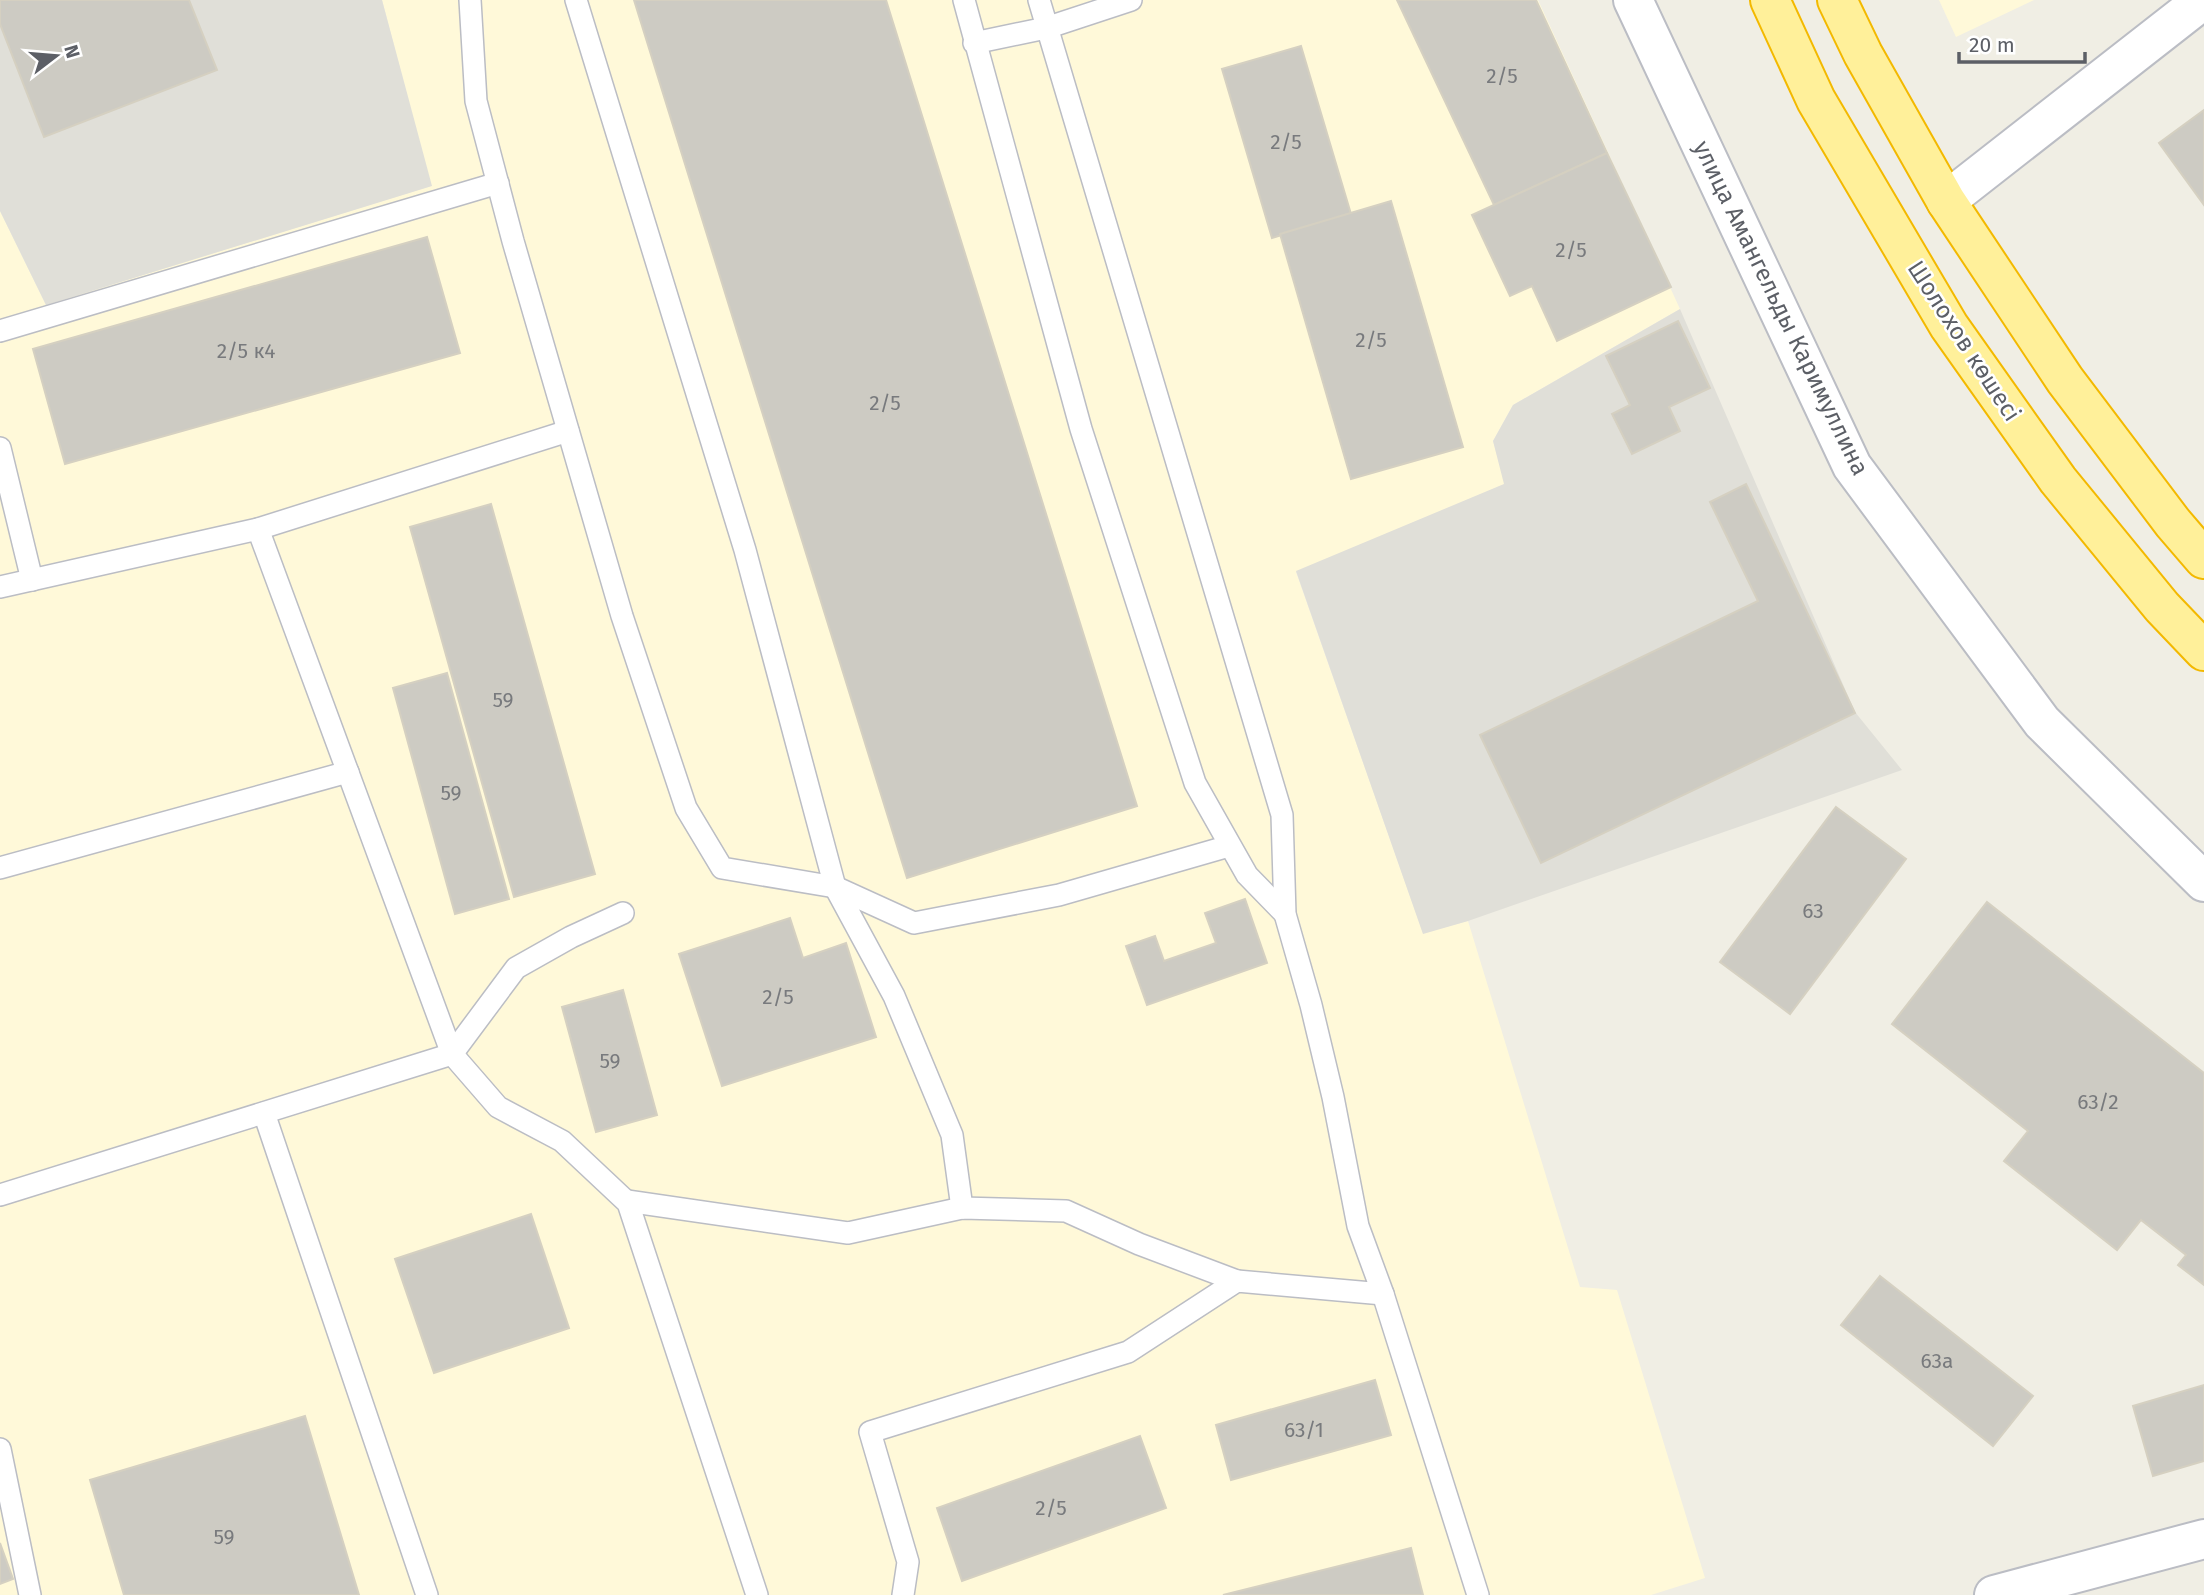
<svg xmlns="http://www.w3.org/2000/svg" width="2204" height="1595" font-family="'Fira Sans',sans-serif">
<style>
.commercial{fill:#fff9d9}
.industrial{fill:#e0dfd8}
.building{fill:#cdcbc3;stroke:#d5d0c1;stroke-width:2}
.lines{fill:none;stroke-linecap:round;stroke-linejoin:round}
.service-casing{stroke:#bbbdc4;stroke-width:24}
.minor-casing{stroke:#bbbdc4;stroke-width:42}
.trunk-casing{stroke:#f3b900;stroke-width:42}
.service{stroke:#fff;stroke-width:21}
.minor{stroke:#fff;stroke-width:38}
.trunk{stroke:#fff09a;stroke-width:38}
.labels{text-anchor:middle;stroke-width:5;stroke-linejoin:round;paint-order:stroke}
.number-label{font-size:21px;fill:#787a7d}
.street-label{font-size:24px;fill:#5c5f66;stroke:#fff}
</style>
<rect width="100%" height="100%" fill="#f0eee4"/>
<g class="commercial">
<polygon points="382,0 1538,0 1680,309 1513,405 1493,441 1505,484 1296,572 1423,933 1468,921 1580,1287 1617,1290 1705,1578 1651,1595 0,1595 0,211 46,305 431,186"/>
<polygon points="1939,0 2034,0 1956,37"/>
</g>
<g class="industrial">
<polygon points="0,0 382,0 432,186 46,305 0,211"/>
<polygon points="1680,309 1855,712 1902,770 1468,921 1423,934 1296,571 1504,484 1493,441 1513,405"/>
</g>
<g class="building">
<polygon points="0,0 189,0 217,70 44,137 0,24"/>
<polygon points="634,0 886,0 1137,806 907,878"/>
<polygon points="1397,0 1536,0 1607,153 1494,205"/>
<polygon points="1301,46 1351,214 1272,238 1222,69"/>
<polygon points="2204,110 2204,205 2159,143"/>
<polygon points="1607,153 1671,287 1557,341 1532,286 1510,296 1472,215"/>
<polygon points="1391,201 1463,447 1351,479 1280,234"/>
<polygon points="427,237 460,353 65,464 33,349"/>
<polygon points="1678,321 1710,388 1669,407 1680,431 1632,454 1612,414 1630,405 1606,356"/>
<polygon points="1746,484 1855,713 1541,863 1480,735 1758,601 1710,502"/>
<polygon points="491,504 595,874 514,897 410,527"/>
<polygon points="447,673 509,899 455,914 393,688"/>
<polygon points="1836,807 1906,859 1790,1014 1720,962"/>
<polygon points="1245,899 1267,963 1147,1005 1126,946 1155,936 1164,961 1216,943 1205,913"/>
<polygon points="1987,902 2204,1073 2204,1285 2178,1265 2186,1255 2141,1220 2117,1250 2004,1161 2028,1131 1892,1024"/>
<polygon points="790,918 803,958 846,943 876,1037 722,1086 679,954"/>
<polygon points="623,990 657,1115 596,1132 562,1007"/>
<polygon points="531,1214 569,1328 434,1373 395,1259"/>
<polygon points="1880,1276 2033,1396 1993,1446 1841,1325"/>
<polygon points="1375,1380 1391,1435 1231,1480 1216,1425"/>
<polygon points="2204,1385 2204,1461 2153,1476 2133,1406"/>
<polygon points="305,1416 359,1595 124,1595 90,1480"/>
<polygon points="1140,1436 1166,1508 962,1581 937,1508"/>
<polygon points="0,1543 13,1579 0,1584"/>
<polygon points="1411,1548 1423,1595 1223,1595"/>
</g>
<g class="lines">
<g class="service-casing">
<g id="service">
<polyline points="470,0 476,101 513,241 622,616 686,808 722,868 835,887 914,923 1059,895 1229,846"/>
<polyline points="576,0 745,550 835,887 894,996 952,1135 962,1208"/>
<polyline points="964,0 1081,429 1195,783 1247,875 1285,914"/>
<polyline points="974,43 1046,28 1131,0"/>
<polyline points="0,331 498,183"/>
<polyline points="0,448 32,580"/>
<polyline points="258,529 452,1054 498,1107 562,1141 628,1203 757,1595"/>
<polyline points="0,587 258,529 568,431"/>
<polyline points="0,868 348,772"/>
<polyline points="264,1113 427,1595"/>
<polyline points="0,1195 452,1054 516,968 571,937 623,913"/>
<polyline points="627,1201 848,1233 962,1208 1066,1211 1139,1244 1237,1281"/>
<polyline points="1383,1294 1478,1595"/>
<polyline points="0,1449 30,1595"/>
<polyline points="903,1595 908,1562 870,1432 1128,1352 1237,1281 1383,1294 1358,1226 1333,1097 1311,1005 1285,914 1282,815 1039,0"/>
</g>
</g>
<g class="minor-casing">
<g id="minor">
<polyline points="1633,0 1852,466 2042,722 2204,882"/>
<polyline points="1946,201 2203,0"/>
<polyline points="1994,1595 2204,1539"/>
</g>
</g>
<g class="trunk-casing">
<g id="trunk">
<polyline points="1770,0 1816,100 1949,326 2058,480 2162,607 2204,651"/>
<polyline points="1837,0 1863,54 1946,201 2065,380 2173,523 2204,559"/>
</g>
</g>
<use href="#service" class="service"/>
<use href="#minor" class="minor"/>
<use href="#trunk" class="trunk"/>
</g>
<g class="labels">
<g class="number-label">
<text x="1502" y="83">2/5</text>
<text x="1286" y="149">2/5</text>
<text x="1571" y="257">2/5</text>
<text x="1371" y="347">2/5</text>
<text x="246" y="358">2/5 к4</text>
<text x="885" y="410">2/5</text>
<text x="503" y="707">59</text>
<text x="451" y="800">59</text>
<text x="1813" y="918">63</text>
<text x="778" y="1004">2/5</text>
<text x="610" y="1068">59</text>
<text x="2098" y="1109">63/2</text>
<text x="1937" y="1368">63а</text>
<text x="1304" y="1437">63/1</text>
<text x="1051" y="1515">2/5</text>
<text x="224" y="1544">59</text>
</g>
<g class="street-label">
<text transform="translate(1781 308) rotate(64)" y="8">улица Амангельды Каримуллина</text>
<text transform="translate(1964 341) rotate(57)" y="8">Шолохов көшесі</text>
</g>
</g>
<g transform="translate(56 56) rotate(74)" stroke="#ffffff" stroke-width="5" paint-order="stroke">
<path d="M0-5L12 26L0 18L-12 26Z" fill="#5c5f66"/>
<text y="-10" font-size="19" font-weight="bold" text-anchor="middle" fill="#5c5f66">N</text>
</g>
<path d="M1959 52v10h126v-10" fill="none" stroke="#5c5f66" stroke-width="3.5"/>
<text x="1969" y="52" font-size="21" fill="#5c5f66" stroke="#ffffff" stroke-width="5" paint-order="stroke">20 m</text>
</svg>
